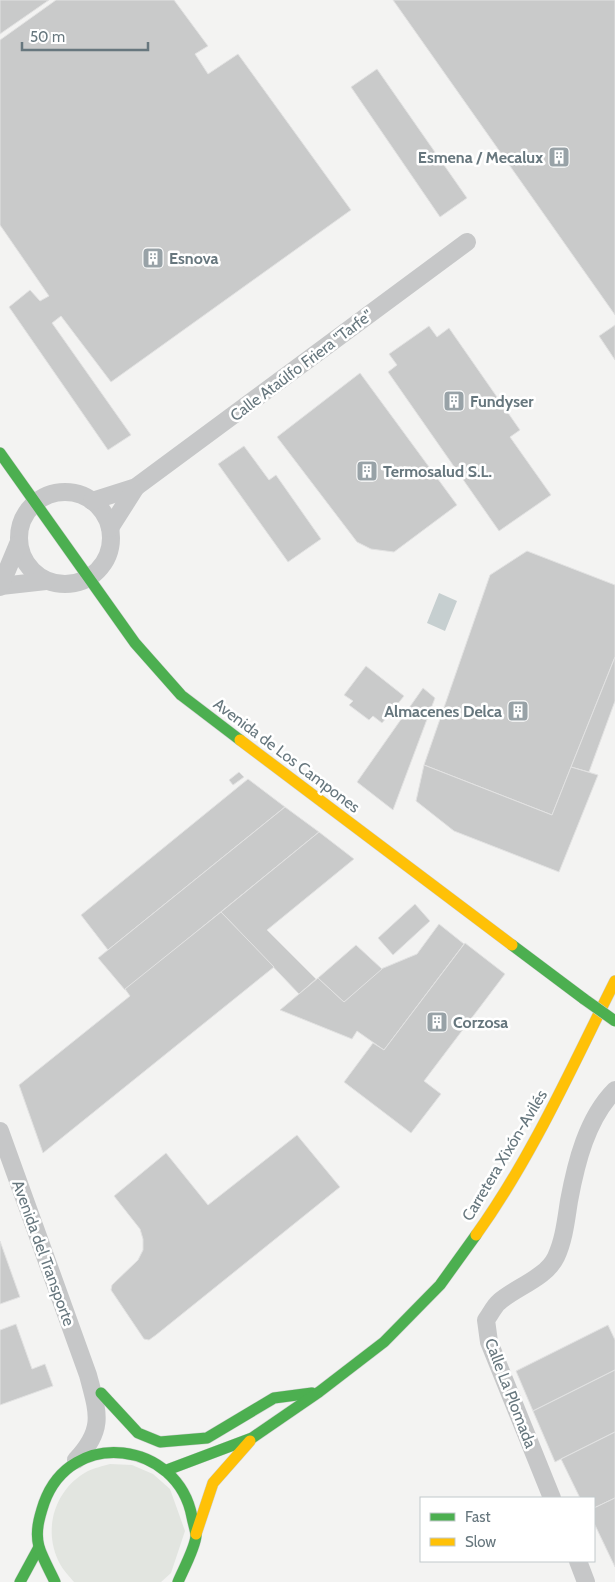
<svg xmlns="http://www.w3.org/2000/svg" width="615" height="1582" font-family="Cabin,sans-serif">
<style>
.green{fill:#e2e5e0}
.water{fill:#c6cfd0}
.building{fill:#c9caca;stroke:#e2e2e2}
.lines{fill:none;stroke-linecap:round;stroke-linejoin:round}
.fast-casing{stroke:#cfd0d0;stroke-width:12}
.slow-casing{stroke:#cfd0d0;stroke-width:12}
.street{stroke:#c6c7c8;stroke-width:18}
.fast{stroke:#4caf50;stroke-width:11}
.slow{stroke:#ffc107;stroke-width:11}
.fast-bridge-casing{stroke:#cfd0d0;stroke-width:12;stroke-linecap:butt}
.fast-bridge{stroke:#4caf50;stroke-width:11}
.labels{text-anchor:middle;stroke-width:5;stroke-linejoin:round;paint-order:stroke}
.poi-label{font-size:16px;font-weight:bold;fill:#67777e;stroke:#fff;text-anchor:start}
.street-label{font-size:16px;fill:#67777e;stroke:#fff}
</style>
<rect width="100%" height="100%" fill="#f3f3f2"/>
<path class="green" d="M 110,1464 L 132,1465 L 153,1474 L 170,1489 L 185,1531 L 171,1573 L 161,1582 L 74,1582 C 69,1576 63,1570 60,1564 C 42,1531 54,1489 88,1471 C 94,1468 103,1466 110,1464 Z"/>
<polygon class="water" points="439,593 457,601 445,631 427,623"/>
<g class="building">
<polygon points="0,0 49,0 0,34"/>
<polygon points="56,0 174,0 208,46 195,54 208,74 238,54 351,210 111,382 61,316 52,323 131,435 108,450 9,307 30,290 40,301 49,296 0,225 0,40"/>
<polygon points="393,0 615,0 615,315"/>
<polygon points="377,69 467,198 440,217 351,87"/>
<polygon points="615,325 615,360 599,336"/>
<polygon points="429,326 437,337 449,328 520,430 510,437 551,495 499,531 388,372 397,365 389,354"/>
<polygon points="360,373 457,505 394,552 371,549 357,542 277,437"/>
<polygon points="244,446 269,480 276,475 321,539 288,562 218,464"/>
<polygon points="527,551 615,585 615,657 552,815 424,765 490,575"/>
<polygon points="615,657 615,701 589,772 571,767"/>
<polygon points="366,666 404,696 382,723 373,716 369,720 349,705 353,701 344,695"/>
<polygon points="423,688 435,698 393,810 357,782"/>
<polygon points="424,765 552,815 571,767 598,775 559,872 454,831 416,801"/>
<polygon points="239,772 244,777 233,785 229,780"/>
<polygon points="248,779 285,807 108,950 81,915"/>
<polygon points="285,807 319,832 125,990 98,958"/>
<polygon points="319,832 354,859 267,930 316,979 299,994 221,912"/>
<polygon points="415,904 430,921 393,955 378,938"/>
<polygon points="221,912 274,967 43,1153 19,1085 130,996 125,989"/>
<polygon points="439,924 464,944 384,1050 357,1031 352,1039 280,1010 318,978 344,1002 381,969 417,954"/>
<polygon points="465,943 505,974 424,1081 441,1094 411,1133 344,1082 373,1043 384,1050"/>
<polygon points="356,945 382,969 344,1002 318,978"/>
<polygon points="297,1135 340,1187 156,1335 149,1340 144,1339 111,1290 112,1285 138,1260 143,1250 143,1239 140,1229 114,1196 166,1153 208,1205"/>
<polygon points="0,1241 20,1297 0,1304"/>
<polygon points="16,1324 32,1369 45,1364 53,1386 0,1405 0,1330"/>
<polygon points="608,1325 615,1340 615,1370 533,1411 516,1371"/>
<polygon points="615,1370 615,1432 555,1462 533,1411"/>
<polygon points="615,1432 615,1498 594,1508 594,1498 580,1498 561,1459"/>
<polygon points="615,1498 615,1567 594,1523 594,1508"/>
</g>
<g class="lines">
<g class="fast-casing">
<g id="fast">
<polyline points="0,453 135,643 181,695 240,740"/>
<polyline points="512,945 584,999"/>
<polyline points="101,1393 138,1433 160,1442 207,1438 274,1398 312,1393"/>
<polyline points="167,1470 252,1438 319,1392 384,1342 440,1285 476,1235"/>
<polyline points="20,1582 39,1547"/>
<path d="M 55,1582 C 50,1571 43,1559 39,1547 C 35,1532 39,1518 44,1503 C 71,1427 178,1441 192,1517 C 193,1523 196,1531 196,1536 C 195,1548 183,1570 178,1582"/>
</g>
</g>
<g class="slow-casing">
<g id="slow">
<polyline points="240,740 512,945"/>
<path d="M 476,1235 C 532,1157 572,1067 615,981"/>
<polyline points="196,1534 213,1483 250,1441"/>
</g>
</g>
<g class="street">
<circle cx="65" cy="538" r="46"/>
<polyline points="92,501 136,487 467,242"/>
<polyline points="110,528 136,487"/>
<polyline points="1,586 46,581"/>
<polyline points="0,587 18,544"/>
<path d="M 0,1131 L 88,1375 C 98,1413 105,1429 76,1460"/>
<path d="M 552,1498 L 489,1342 L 486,1320 C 490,1315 494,1306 499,1302 C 516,1287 546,1278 556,1257 C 564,1240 566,1220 569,1201 C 576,1163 587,1118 615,1090"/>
<polyline points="578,1561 586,1582"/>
</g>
<use href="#fast" class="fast"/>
<use href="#slow" class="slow"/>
<g class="fast-bridge-casing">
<polyline id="fast-bridge" points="584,999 615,1021"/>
</g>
<use href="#fast-bridge" class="fast-bridge"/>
</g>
<defs>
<g id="building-square" transform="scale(1.125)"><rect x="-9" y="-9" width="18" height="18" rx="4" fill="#98a2a7" stroke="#fff"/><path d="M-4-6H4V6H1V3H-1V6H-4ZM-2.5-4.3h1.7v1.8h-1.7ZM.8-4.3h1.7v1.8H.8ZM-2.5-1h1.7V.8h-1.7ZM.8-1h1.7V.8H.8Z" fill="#fff"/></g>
</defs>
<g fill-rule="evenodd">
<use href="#building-square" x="559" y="157"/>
<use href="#building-square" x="153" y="258"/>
<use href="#building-square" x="454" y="401"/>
<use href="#building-square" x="367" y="471"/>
<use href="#building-square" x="518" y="711"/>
<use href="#building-square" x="437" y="1022"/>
</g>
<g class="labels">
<g class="poi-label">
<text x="543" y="163" text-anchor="end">Esmena / Mecalux</text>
<text x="169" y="264">Esnova</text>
<text x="470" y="407">Fundyser</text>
<text x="383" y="477">Termosalud S.L.</text>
<text x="502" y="717" text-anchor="end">Almacenes Delca</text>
<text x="453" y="1028">Corzosa</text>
</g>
<g class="street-label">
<text transform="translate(301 365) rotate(-37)" y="6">Calle Ataúlfo Friera "Tarfe"</text>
<text transform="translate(287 755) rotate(37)" y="6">Avenida de Los Campones</text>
<text transform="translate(504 1155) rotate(-59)" y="6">Carretera Xixón-Avilés</text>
<text transform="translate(44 1253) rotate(70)" y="6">Avenida del Transporte</text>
<text transform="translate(511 1393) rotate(69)" y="6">Calle La Plomada</text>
</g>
</g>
<rect x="420" y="1497" width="175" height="65" fill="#ffffff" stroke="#c2c9cb"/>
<rect x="430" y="1513" width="25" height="8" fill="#4caf50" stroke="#c2c9cb"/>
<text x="465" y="1522" font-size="15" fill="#67777e">Fast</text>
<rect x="430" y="1538" width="25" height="8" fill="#ffc107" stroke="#c2c9cb"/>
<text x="465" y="1547" font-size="15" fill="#67777e">Slow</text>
<path d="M22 42v8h126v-8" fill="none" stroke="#67777e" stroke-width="2.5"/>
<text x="30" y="42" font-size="15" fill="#67777e" stroke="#ffffff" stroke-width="4" paint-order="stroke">50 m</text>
</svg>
